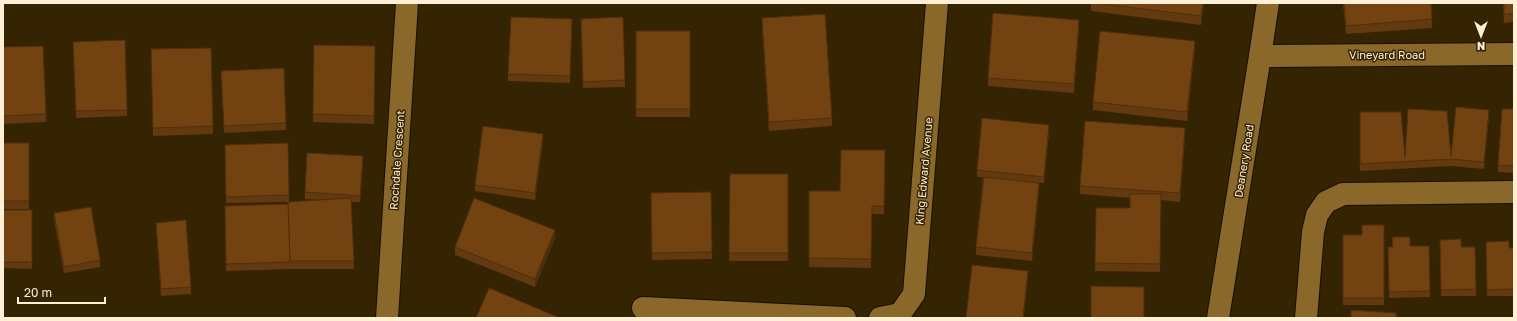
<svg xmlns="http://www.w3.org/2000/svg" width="1517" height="321" font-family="'Golos Text',sans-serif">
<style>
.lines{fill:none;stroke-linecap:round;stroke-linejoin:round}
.street-casing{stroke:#180e00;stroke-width:24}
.secondary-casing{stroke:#180e00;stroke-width:24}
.street{stroke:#896829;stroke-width:22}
.secondary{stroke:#896829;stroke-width:22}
.wall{fill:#63390f}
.shaded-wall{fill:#502e0c}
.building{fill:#734211;stroke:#502e0c}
.labels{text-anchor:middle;stroke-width:3;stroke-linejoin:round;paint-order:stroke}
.street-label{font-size:11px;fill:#feefd7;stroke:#342402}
</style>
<rect width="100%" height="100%" fill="#342402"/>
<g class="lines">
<g class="street-casing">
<g id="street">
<polyline points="1260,56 1514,54"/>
<polyline points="643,308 845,318"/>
<polyline points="387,318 407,3"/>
<polyline points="880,318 900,314 914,294 937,3"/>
<polyline points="1306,318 1313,232 1317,215 1326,202 1343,194 1514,192"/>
</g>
</g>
<g class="secondary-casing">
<polyline id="secondary" points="1218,318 1260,56 1268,3"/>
</g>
<use href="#street" class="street"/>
<use href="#secondary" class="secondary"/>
</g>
<g class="wall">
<polygon points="1091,3 1204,3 1201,25 1091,11"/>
<polygon points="1343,3 1431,3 1432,28 1346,34"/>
<polygon points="1503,3 1514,3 1514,22 1504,23"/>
<polygon points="762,18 832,118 832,126 769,131 762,27"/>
<polygon points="572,19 570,83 508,81 508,74"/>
<polygon points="581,26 625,80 625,87 583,88"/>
<polygon points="1079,28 1074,93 988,86 988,78"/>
<rect x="636" y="31" width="54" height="86"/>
<polygon points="314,45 375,46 374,124 313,122"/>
<polygon points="3,47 46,114 46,122 3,124"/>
<polygon points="211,48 213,134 153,136 151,49"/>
<polygon points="73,49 127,110 127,116 76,118"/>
<polygon points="1195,49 1187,121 1093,110 1093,102"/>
<polygon points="221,71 286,123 286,130 224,133"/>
<polygon points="1514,109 1514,173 1498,172 1498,165"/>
<polygon points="1360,112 1405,157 1451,156 1489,117 1484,169 1451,166 1360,171"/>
<polygon points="1049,132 1044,183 1016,181 1039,191 1032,261 976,255 976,247 983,177 977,177 977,170"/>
<polygon points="1185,136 1180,202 1161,200 1160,272 1095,271 1096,208 1130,208 1130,198 1080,194 1080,186"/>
<polygon points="543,141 535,200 475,191 475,185"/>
<rect x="3" y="143" width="26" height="66"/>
<polygon points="288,143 289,202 226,203 225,145"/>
<polygon points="885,150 884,214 872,214 871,268 809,267 809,191 840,191"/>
<polygon points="363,163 360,202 351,202 354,269 290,269 226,271 225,206 288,204 321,200 305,199 305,192"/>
<polygon points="730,174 788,174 788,261 729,261"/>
<polygon points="711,192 712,259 652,260 651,193"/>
<polygon points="3,210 32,210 32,269 3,268"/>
<polygon points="54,213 100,260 100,267 64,273 54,220"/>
<polygon points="156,223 191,287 191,294 161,296"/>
<polygon points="1384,225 1384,305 1343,305 1343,235 1362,235"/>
<polygon points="1392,237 1410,246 1429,246 1430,297 1389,298 1388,247 1392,247"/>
<polygon points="555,238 535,287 455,255 455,247"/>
<polygon points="1440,240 1461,247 1475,247 1476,296 1441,296"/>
<polygon points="1486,242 1509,248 1514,248 1514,296 1487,296"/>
</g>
<g class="shaded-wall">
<polygon points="1203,3 1204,3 1201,25 1201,16"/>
<polygon points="1079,20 1079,28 1074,93 1074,84"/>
<polygon points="1195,41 1195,49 1187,121 1187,112"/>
<polygon points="1489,110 1489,117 1484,169 1484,162"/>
<polygon points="1049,125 1049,132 1044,183 1044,177"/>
<polygon points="1185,128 1185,136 1180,202 1180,193"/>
<polygon points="543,134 543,141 535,200 535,193"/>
<polygon points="1039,183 1039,191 1032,261 1032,253"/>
<polygon points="555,230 555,238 535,287 535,279"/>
<polygon points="1028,271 1028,279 1024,318 1023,318"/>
</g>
<g class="building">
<polygon points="1095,3 1203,3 1201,16"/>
<polygon points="1344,3 1431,3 1432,19 1346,26"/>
<rect x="1504" y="3" width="10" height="11"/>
<polygon points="993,13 1079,20 1074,84 988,78"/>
<polygon points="825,14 832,118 769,122 762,18"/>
<polygon points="511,17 572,19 570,76 508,74"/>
<polygon points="623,17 625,80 583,82 581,19"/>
<rect x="636" y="31" width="54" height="78"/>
<polygon points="1100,31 1195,41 1187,112 1093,102"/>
<polygon points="125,40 127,110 76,111 73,42"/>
<polygon points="314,45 375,46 374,116 313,114"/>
<polygon points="43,46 46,114 3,116 3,47"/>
<polygon points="211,48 213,126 153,128 151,49"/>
<polygon points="284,68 286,123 224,126 221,71"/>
<polygon points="1456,107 1489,110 1484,162 1451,159 1360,164 1360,112 1401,112 1405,157 1408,109 1447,111 1451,156"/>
<polygon points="1502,109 1514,109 1514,166 1498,165"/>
<polygon points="982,118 1049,125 1044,177 977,170"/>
<polygon points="1085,121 1185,128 1180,193 1080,186"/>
<polygon points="483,126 543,134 535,193 475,185"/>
<rect x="3" y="143" width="26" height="58"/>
<polygon points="288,143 289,195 226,197 225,145"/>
<polygon points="841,150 885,150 884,206 872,206 871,259 809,258 809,191 840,191"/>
<polygon points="307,153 363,156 360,196 305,192"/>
<polygon points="730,174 788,174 788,253 729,253"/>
<polygon points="984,177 1039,183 1032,253 976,247"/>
<polygon points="711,192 712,252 652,253 651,193"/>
<polygon points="1130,194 1161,194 1160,264 1095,263 1096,208 1130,208"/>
<polygon points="351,198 354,261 290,261 288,202"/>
<polygon points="474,198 555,230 535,279 455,247"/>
<polygon points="288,204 290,262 226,264 225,206"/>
<polygon points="91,207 100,260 64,267 54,213"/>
<rect x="3" y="210" width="29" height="52"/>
<polygon points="186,220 191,287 161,289 156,223"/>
<polygon points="1362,225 1384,225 1384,298 1343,298 1343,235 1362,235"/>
<polygon points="1392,237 1410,237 1410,246 1429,246 1430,291 1389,292 1388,247 1393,247"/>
<polygon points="1461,239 1461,247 1475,247 1476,289 1441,290 1440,240"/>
<polygon points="1509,241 1509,248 1514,248 1514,289 1487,290 1486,242"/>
<polygon points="972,265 1028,271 1023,318 966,318"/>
<polygon points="1091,286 1144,287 1144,318 1091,318"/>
<polygon points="489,288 560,318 476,318"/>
<polygon points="1351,310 1396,313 1396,318 1351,318"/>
</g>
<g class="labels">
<g class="street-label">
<text x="1387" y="59">Vineyard Road</text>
<text transform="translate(397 160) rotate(-86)" y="4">Rochdale Crescent</text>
<text transform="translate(1244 161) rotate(-81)" y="4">Deanery Road</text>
<text transform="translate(924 171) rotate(-85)" y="4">King Edward Avenue</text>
</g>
</g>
<rect width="1517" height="321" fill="none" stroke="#feefd7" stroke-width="8"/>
<g transform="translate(1481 36) rotate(180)" stroke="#342402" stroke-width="3" paint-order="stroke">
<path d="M0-3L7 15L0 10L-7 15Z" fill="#feefd7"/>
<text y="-6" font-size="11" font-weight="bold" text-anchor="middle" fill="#feefd7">N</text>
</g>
<path d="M18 297v6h87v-6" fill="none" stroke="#feefd7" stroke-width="2"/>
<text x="24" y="297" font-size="12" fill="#feefd7" stroke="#342402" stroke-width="3" paint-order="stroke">20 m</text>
</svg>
